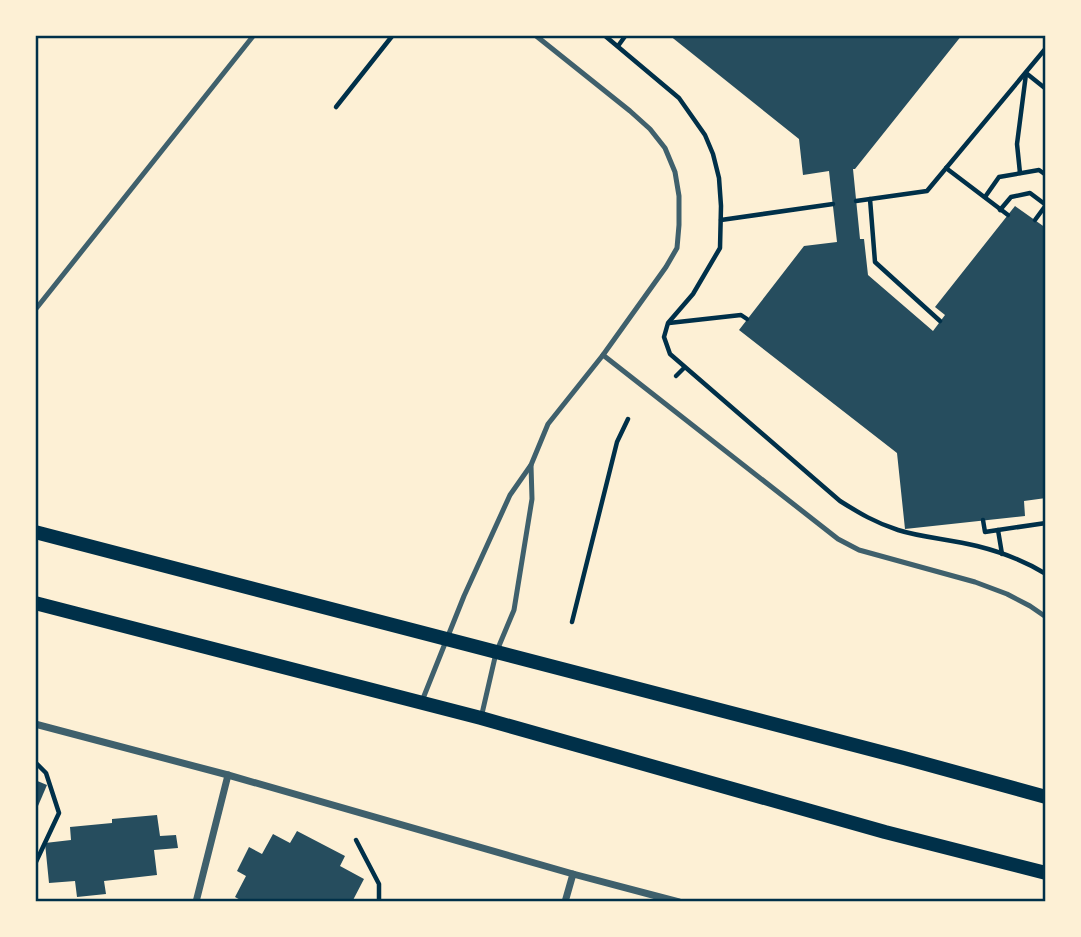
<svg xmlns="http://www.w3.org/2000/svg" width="1081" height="937" font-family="Arial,sans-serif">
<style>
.building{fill:#264d5e}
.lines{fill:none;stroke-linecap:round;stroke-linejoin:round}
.path{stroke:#003049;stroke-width:4.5}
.service{stroke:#3f606c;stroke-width:5}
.minor{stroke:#3f606c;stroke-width:7}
.secondary{stroke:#003049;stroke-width:14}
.neatline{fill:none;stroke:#003049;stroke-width:2.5}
</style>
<rect width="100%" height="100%" fill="#fdf0d5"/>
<g class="building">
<polygon points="669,35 962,35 855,169 853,169 860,239 864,239 868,275 933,331 945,315 935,307 1015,206 1046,228 1046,498 1024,501 1025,516 905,529 897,453 739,330 804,246 837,242 829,171 803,175 799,139"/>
<polygon points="35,780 47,785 35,813"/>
<polygon points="157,815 160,836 176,835 178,848 154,850 157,875 104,881 106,894 77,897 75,881 49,883 45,843 71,840 70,827 112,823 112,819"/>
<polygon points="297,831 345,856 340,866 364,879 352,902 244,902 235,897 246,876 237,871 249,847 262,854 273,834 290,843"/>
</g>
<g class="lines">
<g class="path">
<path d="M 604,35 L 679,98 L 705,135 L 713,154 L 719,178 L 721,206 L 720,248 L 693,294 L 668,323 L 664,337 L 670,354 L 840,501 C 859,513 876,523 898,530 C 923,538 951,539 977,546 C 1001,552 1025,561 1046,574"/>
<polyline points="618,46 626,35"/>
<polyline points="1026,73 1046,89"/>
<polyline points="336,107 393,35"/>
<polyline points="946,168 1008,215"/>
<polyline points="1020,173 1017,144 1026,74"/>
<polyline points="985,197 999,177 1039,170 1046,175"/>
<polyline points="870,199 875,262 940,321"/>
<polyline points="856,201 927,191 1046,48"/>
<polyline points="1000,210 1011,197 1030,193 1046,205"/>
<polyline points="721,220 833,204"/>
<polyline points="1035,220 1046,205"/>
<polyline points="669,323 741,315 747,319"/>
<polyline points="676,376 684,368"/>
<polyline points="983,520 985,532 998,530 1002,554"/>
<polyline points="998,530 1046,523"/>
<polyline points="572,622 617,442 628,419"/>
<polyline points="35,762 46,773 59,813 35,864"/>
<polyline points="356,840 379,884 379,902"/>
</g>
<g class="service">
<polyline points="35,310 254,35"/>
<polyline points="603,355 838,539 859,550 975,582 1007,594 1030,606 1046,617"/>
<polyline points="422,701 464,596 510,495 531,465 548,424 603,355 666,267 677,248 679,225 679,196 675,172 665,148 650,129 630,111 535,35"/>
<polyline points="481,718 496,653 514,610 532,499 531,465"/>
</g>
<g class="minor">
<polyline points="35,724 228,775 573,874 679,902"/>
<polyline points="196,902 228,775"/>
<polyline points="565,902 573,874"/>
</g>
<g class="secondary">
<polyline points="35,532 904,758 1046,797"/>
<polyline points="35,603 481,718 885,832 1046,873"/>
</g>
</g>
<rect width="1081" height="937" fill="none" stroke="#fdf0d5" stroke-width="74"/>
<rect x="37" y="37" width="1007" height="863" class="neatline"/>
</svg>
